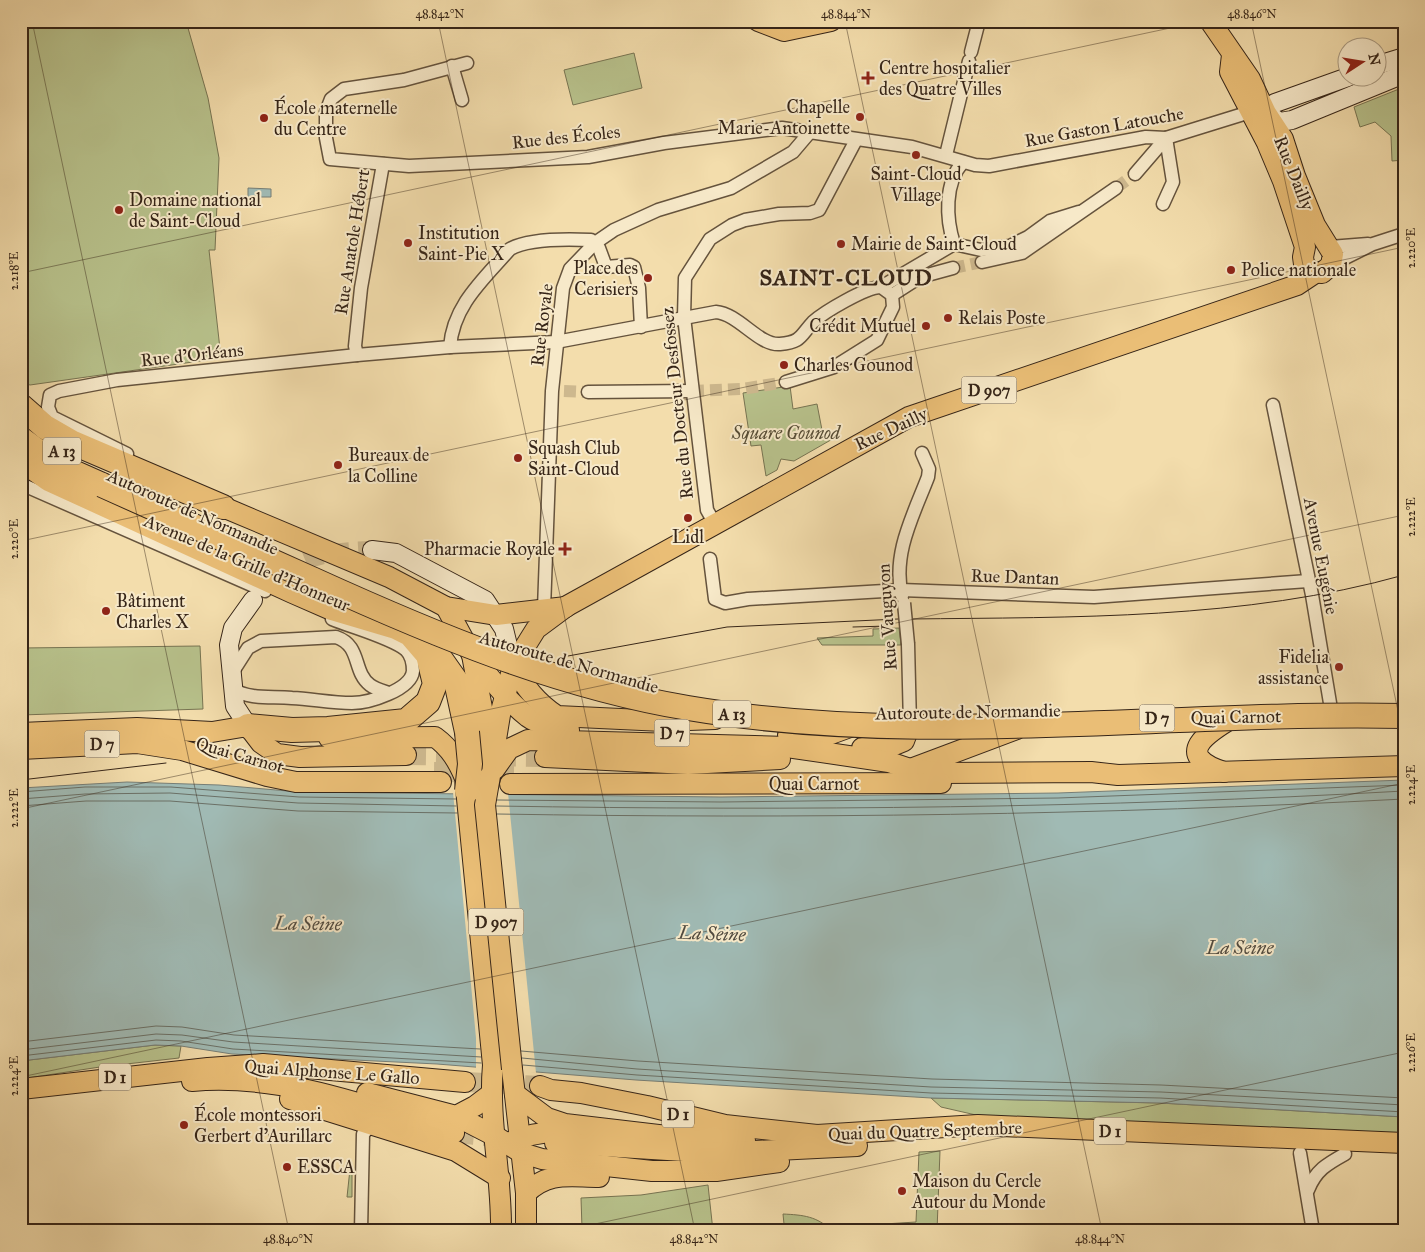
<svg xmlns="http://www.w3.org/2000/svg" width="1425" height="1252" font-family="'IM FELL Great Primer',serif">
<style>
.green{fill:#b8c28c;stroke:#777452}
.water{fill:#a0bab4;stroke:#767e76}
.pier{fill:#f3ddac}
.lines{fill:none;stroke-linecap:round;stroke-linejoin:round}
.shore{stroke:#6b7066;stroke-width:1}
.minor-tunnel{stroke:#cdb88e;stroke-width:12;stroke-dasharray:12 6;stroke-linecap:butt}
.secondary-tunnel{stroke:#cdb88e;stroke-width:18;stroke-dasharray:18 9;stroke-linecap:butt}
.primary-tunnel{stroke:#cdb88e;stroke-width:20;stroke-dasharray:20 10;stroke-linecap:butt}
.minor-casing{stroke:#65533d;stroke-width:15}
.secondary-casing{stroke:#362518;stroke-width:20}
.primary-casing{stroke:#362518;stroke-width:22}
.motorway-casing{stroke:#362518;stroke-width:26}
.minor{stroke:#f7e9c9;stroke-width:12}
.secondary{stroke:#f7e9c9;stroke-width:18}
.primary{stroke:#eabe76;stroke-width:20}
.motorway{stroke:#eabe76;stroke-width:24}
.tram{stroke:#362518;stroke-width:1}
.minor-bridge-casing{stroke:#65533d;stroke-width:15;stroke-linecap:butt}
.primary-bridge-casing{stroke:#362518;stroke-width:22;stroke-linecap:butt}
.motorway-bridge-casing{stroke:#362518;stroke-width:26;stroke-linecap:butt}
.minor-bridge{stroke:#f7e9c9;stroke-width:12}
.primary-bridge{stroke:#eabe76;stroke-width:20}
.motorway-bridge{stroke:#eabe76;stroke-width:24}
.ticks{fill:none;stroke:#362518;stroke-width:1;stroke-opacity:0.45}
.poi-dot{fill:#8f2418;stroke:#f7e9c9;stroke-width:2}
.labels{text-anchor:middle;stroke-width:4;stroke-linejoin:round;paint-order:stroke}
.shield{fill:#f7e9c9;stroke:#70604d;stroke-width:1}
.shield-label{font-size:16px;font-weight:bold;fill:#362518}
.poi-label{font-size:18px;fill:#362518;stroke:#f7e9c9;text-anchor:start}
.street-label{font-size:18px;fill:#362518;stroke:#f7e9c9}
.park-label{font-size:18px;font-style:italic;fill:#564c35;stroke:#f7e9c9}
.water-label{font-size:19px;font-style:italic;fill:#504a3f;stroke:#f7e9c9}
.district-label{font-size:22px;font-weight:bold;letter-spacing:1px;fill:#362518;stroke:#f7e9c9}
.neatline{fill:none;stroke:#362518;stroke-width:2}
.ticks-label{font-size:12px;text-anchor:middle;fill:#362518}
</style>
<rect width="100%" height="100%" fill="#f3ddac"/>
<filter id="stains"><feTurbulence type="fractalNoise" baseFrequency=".004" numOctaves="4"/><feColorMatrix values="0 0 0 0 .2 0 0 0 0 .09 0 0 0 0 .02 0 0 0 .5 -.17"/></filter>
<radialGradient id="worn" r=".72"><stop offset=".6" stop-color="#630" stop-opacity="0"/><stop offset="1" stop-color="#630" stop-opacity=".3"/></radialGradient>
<g class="green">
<polygon points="21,21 186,21 208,98 219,158 215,250 209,250 221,358 30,385 21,382"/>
<polygon points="634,53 642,88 573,105 564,70"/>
<polygon points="1404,87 1404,160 1392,161 1391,136 1375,122 1360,127 1354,107"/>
<polygon points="790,386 793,409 817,404 822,430 836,437 794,461 781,459 777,470 766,476 761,445 751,446 743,393"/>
<polygon points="899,628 901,645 822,645 817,638 873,636 873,629"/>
<polygon points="200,646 203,709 21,715 21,648"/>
<polygon points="155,1045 181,1046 179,1058 100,1067 21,1079 21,1061"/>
<polygon points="931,1098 1160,1103 1404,1117 1404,1136 989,1118 941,1107"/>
<polygon points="940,1151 937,1231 883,1231 884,1224 916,1222 919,1152"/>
<polygon points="350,1169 352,1169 352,1197 347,1197"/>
<polygon points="708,1185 713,1231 602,1231 602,1227 582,1228 581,1198 641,1195"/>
<path d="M 783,1214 C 803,1215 817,1216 832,1231 L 753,1231 L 784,1224 Z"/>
</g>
<g class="water">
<polygon points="248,188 271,189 271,197 248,197"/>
<polygon points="1404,780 1404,1117 1160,1103 931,1098 636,1080 437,1064 232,1054 181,1046 155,1045 21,1061 21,788 127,782 219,785 299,792 721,797 1058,793"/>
</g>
<polygon class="pier" points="453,792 508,793 536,1073 476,1070 476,1038"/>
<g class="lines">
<g class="shore">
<polyline points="21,792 85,787 171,787 299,797 456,799"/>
<polyline points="21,799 85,794 170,793 298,803 456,806"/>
<polyline points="497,800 721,802 1058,798 1404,785"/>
<polyline points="21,806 86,801 170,801 298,811 457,813"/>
<path d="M 496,806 C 799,811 1102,808 1404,791"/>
<path d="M 497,814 C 799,819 1102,815 1404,799"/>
<polyline points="21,1042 156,1026 182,1027 234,1035 480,1049"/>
<polyline points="21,1050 156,1034 182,1035 233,1042 481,1057"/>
<polyline points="521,1051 638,1061 932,1079 1161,1085 1404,1098"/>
<polyline points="21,1056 156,1040 181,1041 233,1049 481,1063"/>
<polyline points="522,1058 637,1069 931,1087 1161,1092 1404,1105"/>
<polyline points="523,1065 637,1075 931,1093 1160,1098 1404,1112"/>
</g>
<g class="minor-tunnel">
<polyline points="1116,188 1135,174"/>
<polyline points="953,268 982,262"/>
<polyline points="564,391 588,392"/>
<polyline points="692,391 742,389 786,382"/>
</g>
<path class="secondary-tunnel" d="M 282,574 C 308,554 340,551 372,550"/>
<g class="primary-tunnel">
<polyline points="406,755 545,757"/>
<polyline points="434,772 516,773"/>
<polyline points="465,1082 540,1086"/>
<polyline points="454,1133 497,1137"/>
</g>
<g class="minor-casing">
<g id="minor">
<polyline points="971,52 979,21"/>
<polyline points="467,63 404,80 344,89 331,99 326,112 326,138 330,159 409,166 588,157 664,143 782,128 912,147 975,165 989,166 1146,137 1166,138 1250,112 1256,113"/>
<polyline points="452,66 462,100"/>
<polyline points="946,155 969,61"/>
<polyline points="1135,174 1166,138"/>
<polyline points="1163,204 1173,182 1166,138"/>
<path d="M 954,244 C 946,219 944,183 963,162"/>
<polyline points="1330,247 1368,244"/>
<polyline points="982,262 1022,253 1116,188"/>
<polyline points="1331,265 1373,244 1404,234"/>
<polyline points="881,287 954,244 981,250 1010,246 1028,237 1050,221 1079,212"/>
<polyline points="892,295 920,277 953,268"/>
<path d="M 450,347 C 453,305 484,279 510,249 C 529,238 569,239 591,240 L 599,248 L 606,267 L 630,265 L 634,267 L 639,288 L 641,327"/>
<polyline points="357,355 355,346 361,288 383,164"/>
<polyline points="588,392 692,391"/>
<polyline points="1273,405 1312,595 1332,715"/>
<path d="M 127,454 L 52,417 L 48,407 L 50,395 L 59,391 L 117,380 L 357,355 L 450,347 L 556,342 L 716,312 C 739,314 759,346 780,344 C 802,342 800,336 813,322 C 824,312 866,287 881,287 L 892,295 L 893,307 L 877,340 L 834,367 L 786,382"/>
<polyline points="21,484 265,591"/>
<polyline points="715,524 707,510 684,317 685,278 710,239 732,225 745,220 779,214 810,213 819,210 856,140"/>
<polyline points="710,559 715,599 725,603 748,599 901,590 1094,597 1308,581"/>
<path d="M 902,596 C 892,554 913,516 928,477 L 929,469 L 922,453"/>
<polyline points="544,609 552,391 563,288 570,269 595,243 614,230 658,210 731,188 793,152 810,132"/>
<polyline points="908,644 910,725"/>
<path d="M 232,673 L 248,648 L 261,641 L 336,637 C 362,646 352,671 370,685 C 375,689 383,691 389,693"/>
<path d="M 232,689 C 252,700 270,696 292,698 C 312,699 332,703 352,703 C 369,703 411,690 413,671 C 413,663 412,656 406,650 C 392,638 351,627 332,619"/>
<polyline points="1300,1153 1313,1231"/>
<path d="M 1308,1190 C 1316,1170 1327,1164 1345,1154"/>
<polyline points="361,1231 363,1134 372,1124"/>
</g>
</g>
<g class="secondary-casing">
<g id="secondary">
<polyline points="1378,65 1404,57"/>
<polyline points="1348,77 1275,103 1266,113 1280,122 1292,120 1404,74"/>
<polyline points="372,550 396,553 485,600 504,629 513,666"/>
<polyline points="248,726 235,706 229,645 233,628 253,600"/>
</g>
</g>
<g class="primary-casing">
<g id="primary">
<polyline points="758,21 784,31 831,21"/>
<polyline points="1210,21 1250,79 1266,113 1283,139 1295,176 1315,225 1333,254 1331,265 1322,273 1311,272 1304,264 1303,257 1305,247 1283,181 1267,143 1230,72 1232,55"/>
<polyline points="223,507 389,577 446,607 496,615 566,607"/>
<polyline points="446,607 472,655 482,708 483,746 487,765"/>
<path d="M 472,655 C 489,676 506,700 528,717 C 539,725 555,727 569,730"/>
<path d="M 513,666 C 525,687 536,702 557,716 L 663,721 L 715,719"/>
<polyline points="248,726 261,743 277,754 300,757 406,755"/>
<polyline points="21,733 137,728 212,732 248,726 261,732"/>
<polyline points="788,735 828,735 850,727"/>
<path d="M 329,738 L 435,737 C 450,748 458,761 465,778 L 493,1065 C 488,1121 502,1175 501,1231"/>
<polyline points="862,748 887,748 904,741 910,725"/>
<polyline points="21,749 137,743 182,750 267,776 296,782 441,782"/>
<polyline points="545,757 688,764 780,759"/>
<polyline points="913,768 1017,729"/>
<polyline points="494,770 509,749 528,740 787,747 889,762 910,769 942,773 1091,772 1118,775 1404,766"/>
<path d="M 1224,772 C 1172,755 1207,733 1234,717"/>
<polyline points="490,776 500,715 513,666 536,629 567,606 909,417 1297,285 1315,273"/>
<polyline points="510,784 941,783"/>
<polyline points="512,1069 526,1193 526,1231"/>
<path d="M 192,1081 C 283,1073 370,1107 454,1133"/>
<polyline points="540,1086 551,1090 581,1093 647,1106 725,1125 817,1135 978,1125 1404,1143"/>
<polyline points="21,1089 208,1068 263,1064 465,1082"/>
<polyline points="367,1093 456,1116 475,1106 491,1094"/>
<polyline points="515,1094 547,1118 565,1124 667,1136 745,1140"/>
<polyline points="290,1099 456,1151 500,1178"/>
<polyline points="456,1116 495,1136 522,1153 542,1159 652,1171 716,1171 779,1162"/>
<path d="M 509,1143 C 529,1133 549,1131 570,1133"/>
<polyline points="555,1143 716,1153 857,1146"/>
<path d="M 526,1193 C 549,1171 569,1177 599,1177"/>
</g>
</g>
<g class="motorway-casing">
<g id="motorway">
<polyline points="21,406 45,427 71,442 223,507"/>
<polyline points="21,439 57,465 102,485"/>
<polyline points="21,459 49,479 293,591 332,608 396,627 410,634 428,655 435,684 428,702 406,721 328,729 292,730 248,726"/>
<polyline points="430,644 456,681 467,732"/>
</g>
</g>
<use href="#minor" class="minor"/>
<use href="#secondary" class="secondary"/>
<use href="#primary" class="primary"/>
<use href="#motorway" class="motorway"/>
<g class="tram">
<path d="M 910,619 C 1074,617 1244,620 1404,575"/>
<polyline points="853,627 888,626"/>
<polyline points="568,656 727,627 898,619"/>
<polyline points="21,780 166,763"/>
</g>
<g class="minor-bridge-casing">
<polyline id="minor-bridge" points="904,603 908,644"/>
</g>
<g class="primary-bridge-casing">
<polyline id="primary-bridge" points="490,776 485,805 512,1069"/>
</g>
<g class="motorway-bridge-casing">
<g id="motorway-bridge">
<path d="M 102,485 C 172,517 242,548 312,579 C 433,634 556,686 688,708 C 925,748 1165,711 1404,716"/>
<polyline points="467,791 470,764 467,732"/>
</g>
</g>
<use href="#minor-bridge" class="minor-bridge"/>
<use href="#primary-bridge" class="primary-bridge"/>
<use href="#motorway-bridge" class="motorway-bridge"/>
</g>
<path class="ticks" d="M 32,21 L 289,1231M 438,21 L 695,1231M 845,21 L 1102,1231M 1251,21 L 1404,739M 21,273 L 1203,21M 21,541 L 1404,247M 21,809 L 1404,515M 21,1077 L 1404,783M 562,1231 L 1404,1052"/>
<g class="poi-dot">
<path d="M865.5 70.5h5v5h5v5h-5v5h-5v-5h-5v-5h5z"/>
<circle cx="860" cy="117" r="5"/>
<circle cx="264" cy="118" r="5"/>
<circle cx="916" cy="155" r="5"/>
<circle cx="119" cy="210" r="5"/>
<circle cx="408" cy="243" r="5"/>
<circle cx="841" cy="244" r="5"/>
<circle cx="1231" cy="270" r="5"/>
<circle cx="648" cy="278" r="5"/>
<circle cx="948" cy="318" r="5"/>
<circle cx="926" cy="326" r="5"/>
<circle cx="784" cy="365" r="5"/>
<circle cx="518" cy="458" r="5"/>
<circle cx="338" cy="465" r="5"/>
<circle cx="688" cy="518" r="5"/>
<path d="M562.5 541.5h5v5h5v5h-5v5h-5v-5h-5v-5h5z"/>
<circle cx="106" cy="611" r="5"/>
<circle cx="1339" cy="667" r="5"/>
<circle cx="184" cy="1125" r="5"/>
<circle cx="287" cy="1167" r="5"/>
<circle cx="902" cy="1191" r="5"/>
</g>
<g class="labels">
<g class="shield">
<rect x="961.5" y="376.5" width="55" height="27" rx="4"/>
<rect x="43" y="437.5" width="38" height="27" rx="4"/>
<rect x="713" y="700.5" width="38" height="27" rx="4"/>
<rect x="1139.5" y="704.5" width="35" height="27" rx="4"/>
<rect x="654.5" y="719.5" width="35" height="27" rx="4"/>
<rect x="84.5" y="730.5" width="35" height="27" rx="4"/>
<rect x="468.5" y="908.5" width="55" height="27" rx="4"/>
<rect x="99" y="1063.5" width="32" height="27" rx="4"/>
<rect x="662" y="1100.5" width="32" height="27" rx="4"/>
<rect x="1094" y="1117.5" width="32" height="27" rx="4"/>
</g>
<g class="shield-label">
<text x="989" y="396">D 907</text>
<text x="62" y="457">A 13</text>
<text x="732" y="720">A 13</text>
<text x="1157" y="724">D 7</text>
<text x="672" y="739">D 7</text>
<text x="102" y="750">D 7</text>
<text x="496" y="928">D 907</text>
<text x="115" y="1083">D 1</text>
<text x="678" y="1120">D 1</text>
<text x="1110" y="1137">D 1</text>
</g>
<g class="poi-label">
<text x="879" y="74">Centre hospitalier<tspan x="879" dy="21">des Quatre Villes</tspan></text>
<text x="850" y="113" text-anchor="end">Chapelle<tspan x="850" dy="21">Marie-Antoinette</tspan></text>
<text x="274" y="114">École maternelle<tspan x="274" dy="21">du Centre</tspan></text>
<text x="916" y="180" text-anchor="middle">Saint-Cloud<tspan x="916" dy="21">Village</tspan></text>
<text x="129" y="206">Domaine national<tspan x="129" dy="21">de Saint-Cloud</tspan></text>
<text x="418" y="239">Institution<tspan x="418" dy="21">Saint-Pie X</tspan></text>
<text x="851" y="250">Mairie de Saint-Cloud</text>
<text x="638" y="274" text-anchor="end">Place des<tspan x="638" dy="21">Cerisiers</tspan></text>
<text x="1241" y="276">Police nationale</text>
<text x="958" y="324">Relais Poste</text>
<text x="916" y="332" text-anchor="end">Crédit Mutuel</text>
<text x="794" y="371">Charles Gounod</text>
<text x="528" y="454">Squash Club<tspan x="528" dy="21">Saint-Cloud</tspan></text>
<text x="348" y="461">Bureaux de<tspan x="348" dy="21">la Colline</tspan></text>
<text x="688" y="543" text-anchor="middle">Lidl</text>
<text x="555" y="555" text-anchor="end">Pharmacie Royale</text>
<text x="116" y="607">Bâtiment<tspan x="116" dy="21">Charles X</tspan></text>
<text x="1329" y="663" text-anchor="end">Fidelia<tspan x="1329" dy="21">assistance</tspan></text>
<text x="194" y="1121">École montessori<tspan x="194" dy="21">Gerbert d'Aurillarc</tspan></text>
<text x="297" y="1173">ESSCA</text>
<text x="912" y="1187">Maison du Cercle<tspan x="912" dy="21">Autour du Monde</tspan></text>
</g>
<g class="street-label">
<text transform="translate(1104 127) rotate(-10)" y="6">Rue Gaston Latouche</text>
<text transform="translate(566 137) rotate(-6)" y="6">Rue des Écoles</text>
<text transform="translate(1294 173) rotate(68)" y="6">Rue Dailly</text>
<text transform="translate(352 242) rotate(-81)" y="6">Rue Anatole Hébert</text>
<text transform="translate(542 325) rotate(-83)" y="6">Rue Royale</text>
<text transform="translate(192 355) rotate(-6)" y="6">Rue d'Orléans</text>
<text transform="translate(677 403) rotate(-96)" y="6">Rue du Docteur Desfossez</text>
<text transform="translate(891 429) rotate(-25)" y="6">Rue Dailly</text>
<text transform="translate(193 512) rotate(24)" y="6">Autoroute de Normandie</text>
<text transform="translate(1321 556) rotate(79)" y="6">Avenue Eugénie</text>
<text transform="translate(247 563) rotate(23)" y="6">Avenue de la Grille d'Honneur</text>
<text transform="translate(1015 577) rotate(2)" y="6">Rue Dantan</text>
<text transform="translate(887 617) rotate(-94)" y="6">Rue Vauguyon</text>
<text transform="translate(569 662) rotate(16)" y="6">Autoroute de Normandie</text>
<text transform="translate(968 712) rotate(-1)" y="6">Autoroute de Normandie</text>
<text transform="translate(1236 717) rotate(-1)" y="6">Quai Carnot</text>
<text transform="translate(240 755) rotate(16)" y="6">Quai Carnot</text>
<text x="814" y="790">Quai Carnot</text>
<text transform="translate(332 1072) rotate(4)" y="6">Quai Alphonse Le Gallo</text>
<text transform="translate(925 1131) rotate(-2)" y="6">Quai du Quatre Septembre</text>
</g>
<g class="park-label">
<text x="786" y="439">Square Gounod</text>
</g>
<g class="water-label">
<text transform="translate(308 923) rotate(1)" y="7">La Seine</text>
<text transform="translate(712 933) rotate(2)" y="7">La Seine</text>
<text x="1240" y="954">La Seine</text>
</g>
<g class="district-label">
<text x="846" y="285">SAINT-CLOUD</text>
</g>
</g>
<rect width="1425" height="1252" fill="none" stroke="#f3ddac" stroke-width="55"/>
<g transform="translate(1362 62) rotate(78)"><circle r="24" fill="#f7e9c9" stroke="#aa9b82"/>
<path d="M0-4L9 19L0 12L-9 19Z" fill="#8f2418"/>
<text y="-8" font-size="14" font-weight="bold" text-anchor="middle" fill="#362518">N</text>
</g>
<rect x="28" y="28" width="1370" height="1196" class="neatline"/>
<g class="ticks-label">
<text x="440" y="18">48.842°N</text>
<text x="846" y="18">48.844°N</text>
<text x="1252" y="18">48.846°N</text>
<text transform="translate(1411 248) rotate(-90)" y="4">2.220°E</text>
<text transform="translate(14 271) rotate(-90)" y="4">2.218°E</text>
<text transform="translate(1411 517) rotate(-90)" y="4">2.222°E</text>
<text transform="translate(14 539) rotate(-90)" y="4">2.220°E</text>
<text transform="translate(1411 785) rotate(-90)" y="4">2.224°E</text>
<text transform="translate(14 808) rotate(-90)" y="4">2.222°E</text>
<text transform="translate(1411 1053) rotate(-90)" y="4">2.226°E</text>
<text transform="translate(14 1076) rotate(-90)" y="4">2.224°E</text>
<text x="288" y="1243">48.840°N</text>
<text x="694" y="1243">48.842°N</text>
<text x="1100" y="1243">48.844°N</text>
</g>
<rect width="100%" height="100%" filter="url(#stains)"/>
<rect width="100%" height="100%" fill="url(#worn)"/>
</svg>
